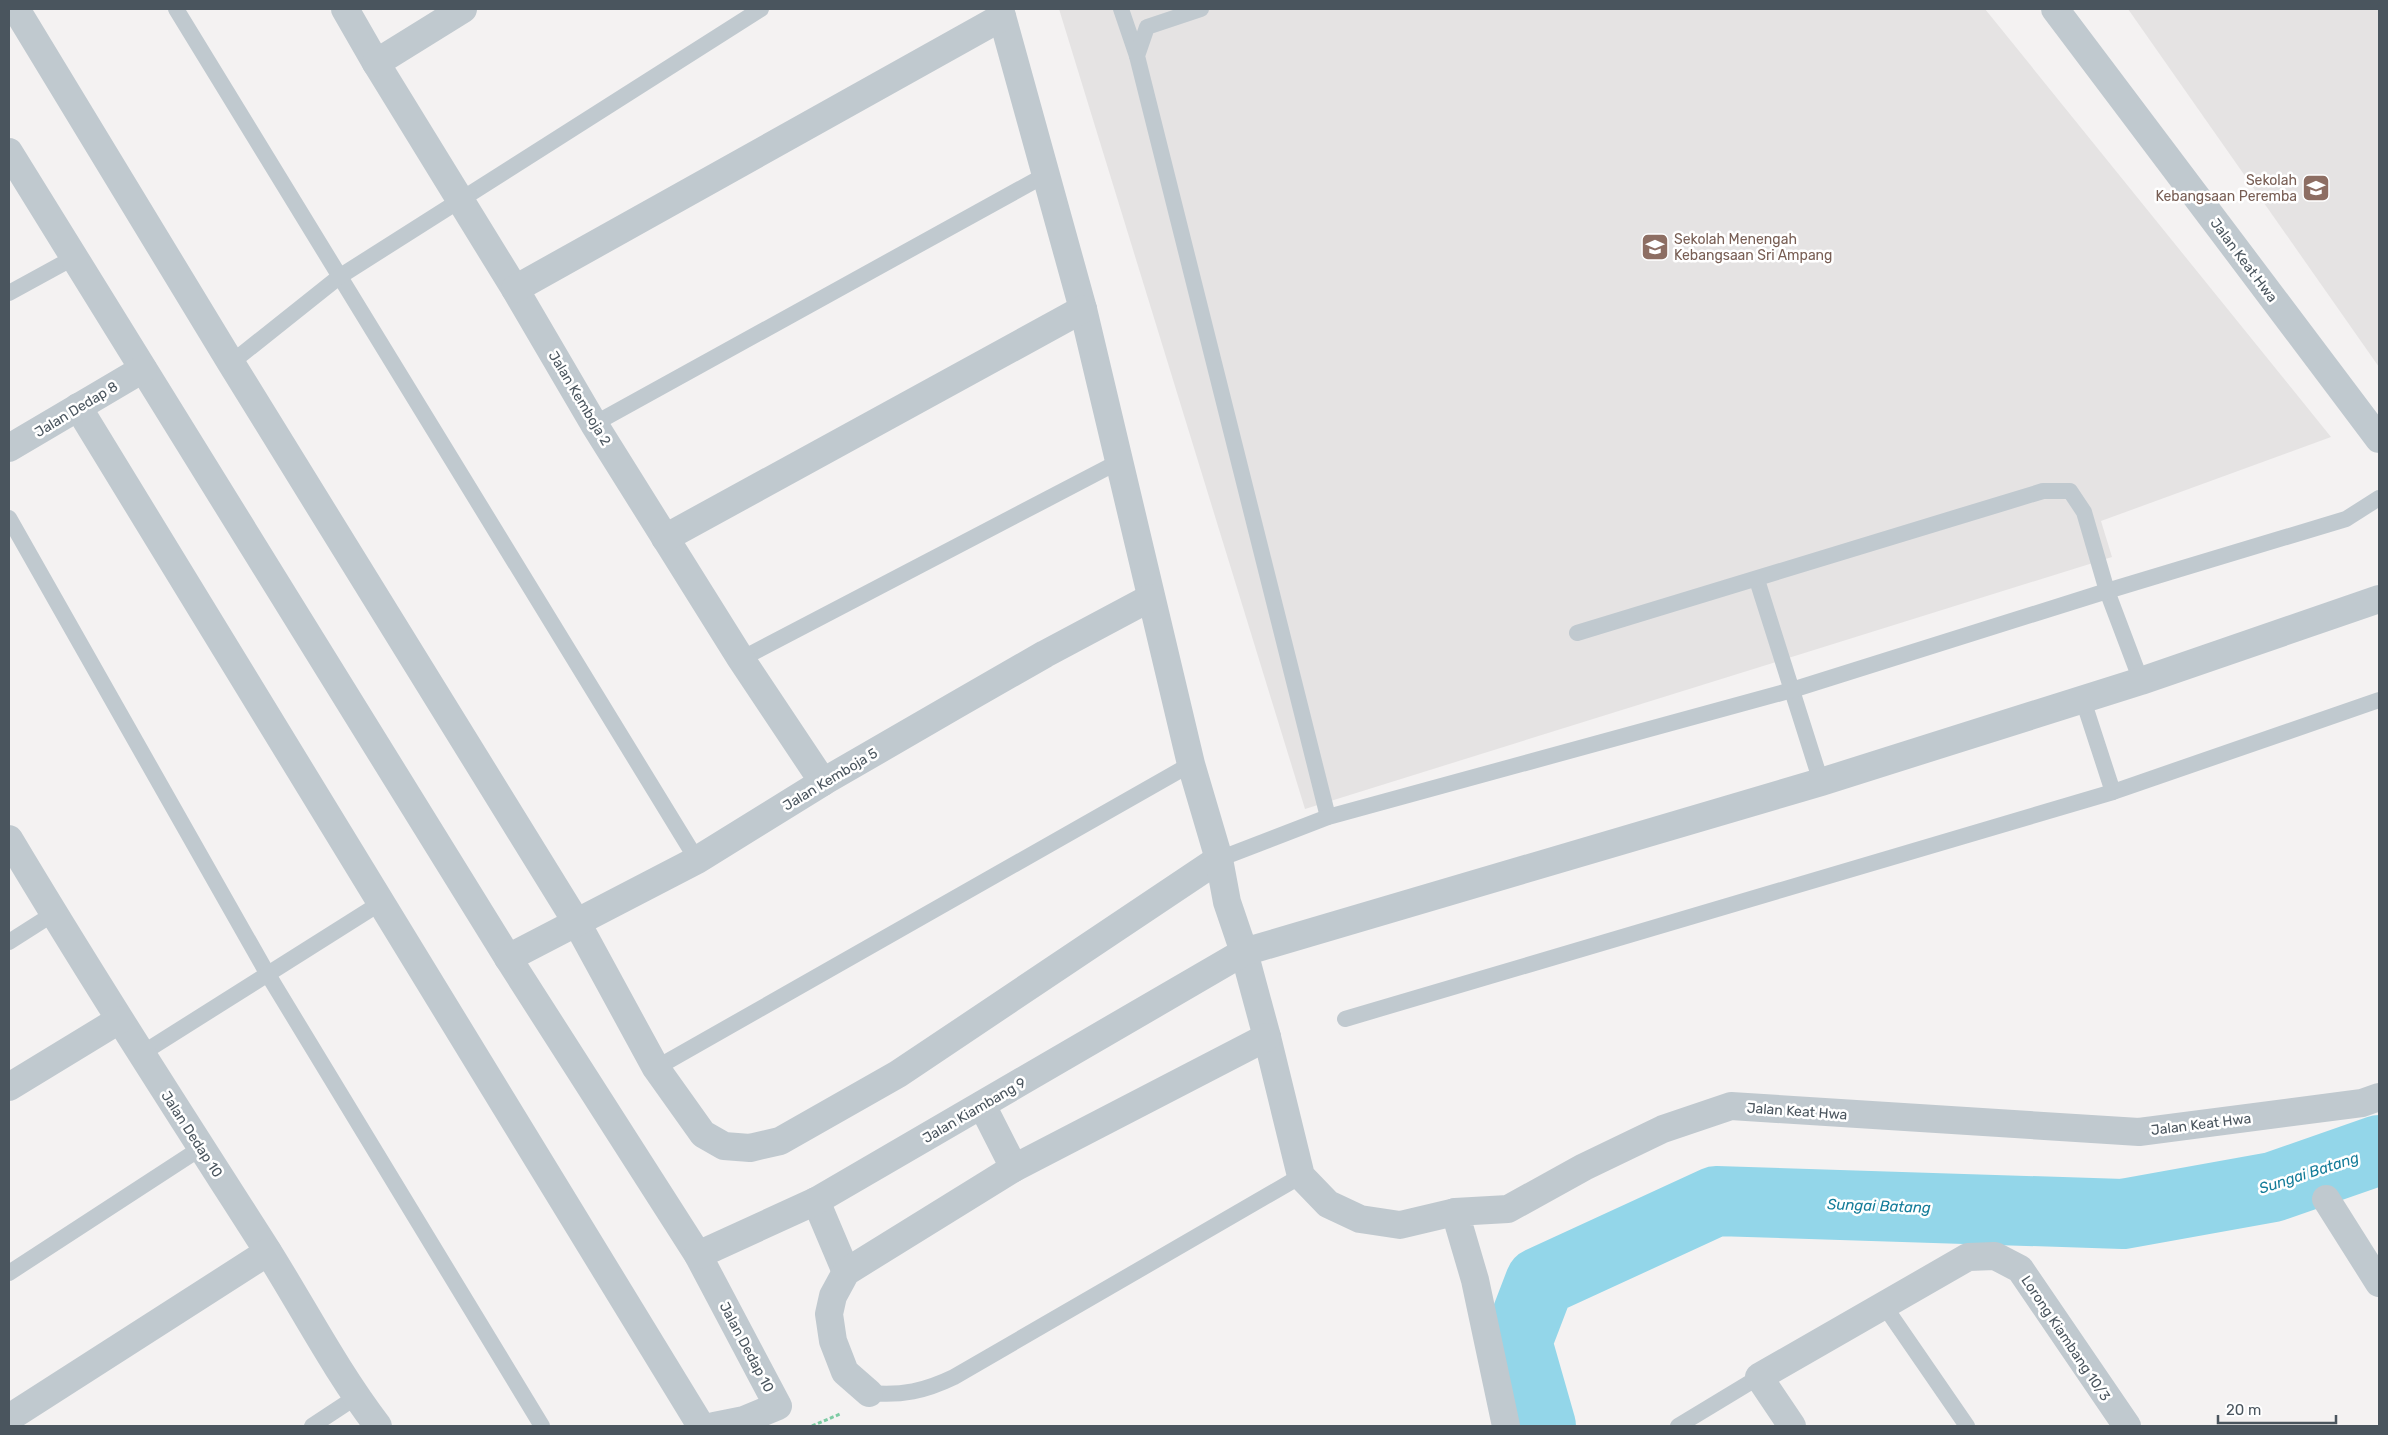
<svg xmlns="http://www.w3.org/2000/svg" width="2388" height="1435" font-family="Rubik,sans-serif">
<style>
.education{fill:#e5e3e3}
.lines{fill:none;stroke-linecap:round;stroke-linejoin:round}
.river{stroke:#93d6e9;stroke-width:70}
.path{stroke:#7dcba4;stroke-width:3;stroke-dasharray:4 2.5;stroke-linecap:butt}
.lane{stroke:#c0c9cf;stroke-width:16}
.street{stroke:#c0c9cf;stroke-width:28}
.labels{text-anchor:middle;stroke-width:5;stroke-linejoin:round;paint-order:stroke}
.education-label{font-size:14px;fill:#785e54;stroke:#fff;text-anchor:end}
.street-label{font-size:14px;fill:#4a555e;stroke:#fff}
.water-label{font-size:15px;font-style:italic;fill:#147c99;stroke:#fff}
</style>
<rect width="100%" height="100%" fill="#f4f2f2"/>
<g class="education">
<polygon points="1059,9 1985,9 2331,437 2101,521 2112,557 1305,809"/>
<polygon points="2128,9 2379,9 2379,367"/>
</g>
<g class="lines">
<polyline class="river" points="1541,1426 1517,1342 1540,1282 1716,1201 2123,1214 2273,1187 2379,1150"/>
<polyline class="path" points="812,1426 840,1414"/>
<g class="lane">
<polyline points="176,9 697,860"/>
<polyline points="1121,9 1137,56"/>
<polyline points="1201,9 1147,27 1137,56 1328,817"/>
<polyline points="9,293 73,258"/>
<polyline points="231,363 339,277 761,9"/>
<polyline points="594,424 1047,174"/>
<polyline points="9,518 267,973 542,1426"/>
<polyline points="1757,580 1821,782"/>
<polyline points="1577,633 2043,491 2070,491 2084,512 2107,591 2141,681"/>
<polyline points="741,659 1120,461"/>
<polyline points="2083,700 2113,792"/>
<polyline points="1219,859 1328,817 1792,690 2107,591 2346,519 2379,498"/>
<polyline points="9,942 53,914"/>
<polyline points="1345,1019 2113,792 2379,700"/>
<polyline points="141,1054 382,902"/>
<polyline points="656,1068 1191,764"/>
<polyline points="9,1273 201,1148"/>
<polyline points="1883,1304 1967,1426"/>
<path d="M 869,1393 C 902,1396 925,1391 954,1377 L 1301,1176"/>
<polyline points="312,1426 356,1397"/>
<polyline points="1678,1426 1759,1377"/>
</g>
<g class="street">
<polyline points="16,9 231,363 577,923 656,1068 703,1134 724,1146 750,1148 780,1141 898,1074 1219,859"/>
<polyline points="345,9 376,63 515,289 594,424 741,659 823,782"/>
<polyline points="1000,9 1083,309 1191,764 1219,859 1227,902 1244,952 1267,1037 1301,1176 1328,1204 1360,1219 1400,1225 1455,1212"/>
<polyline points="2055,9 2379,439"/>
<polyline points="376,63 463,9"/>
<polyline points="9,152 508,958 698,1255 778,1406 744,1420 714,1426"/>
<polyline points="515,289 1002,17"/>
<polyline points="78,407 701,1426"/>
<polyline points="9,448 143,369"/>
<polyline points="665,538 1083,309"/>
<path d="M 9,839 C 92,978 180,1114 267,1250 C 304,1309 336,1371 378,1426"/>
<polyline points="508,958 697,860 823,782 956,705 1045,654 1150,598"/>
<polyline points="9,1087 119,1020"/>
<polyline points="982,1105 1014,1168"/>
<polyline points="2326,1199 2379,1283"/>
<polyline points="816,1201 846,1272"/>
<polyline points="698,1255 816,1201 1244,952 1821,782 2141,681 2379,599"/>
<polyline points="869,1393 845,1372 833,1341 829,1314 833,1296 846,1272 1014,1168 1267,1037"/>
<polyline points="9,1418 268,1252"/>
<polyline points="1506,1426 1475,1280 1455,1212 1508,1209 1584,1167 1663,1129 1731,1106 2139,1132 2362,1103 2379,1097"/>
<polyline points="1792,1426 1759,1377 1968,1257 1995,1256 2020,1269 2127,1426"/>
</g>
</g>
<defs>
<g id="school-square" transform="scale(1.4375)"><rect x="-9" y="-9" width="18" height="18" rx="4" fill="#8d6e63" stroke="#fff"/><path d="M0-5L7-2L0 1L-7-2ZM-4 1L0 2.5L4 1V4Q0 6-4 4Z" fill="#fff"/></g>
</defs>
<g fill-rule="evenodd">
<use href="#school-square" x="2316" y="188"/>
<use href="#school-square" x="1655" y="247"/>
</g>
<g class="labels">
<g class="education-label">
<text x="2297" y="185">Sekolah<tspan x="2297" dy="16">Kebangsaan Peremba</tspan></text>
<text x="1674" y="244" text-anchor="start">Sekolah Menengah<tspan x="1674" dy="16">Kebangsaan Sri Ampang</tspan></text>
</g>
<g class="street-label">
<text transform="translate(2244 260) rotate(53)" y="5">Jalan Keat Hwa</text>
<text transform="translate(580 398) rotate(59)" y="5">Jalan Kemboja 2</text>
<text transform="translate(76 409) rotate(-31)" y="5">Jalan Dedap 8</text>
<text transform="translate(830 779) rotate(-31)" y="5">Jalan Kemboja 5</text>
<text transform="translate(974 1110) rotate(-30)" y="5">Jalan Kiambang 9</text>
<text transform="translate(1797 1111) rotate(4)" y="5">Jalan Keat Hwa</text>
<text transform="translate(2201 1124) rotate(-7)" y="5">Jalan Keat Hwa</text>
<text transform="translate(192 1134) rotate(57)" y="5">Jalan Dedap 10</text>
<text transform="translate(2066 1338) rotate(56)" y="5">Lorong Kiambang 10/3</text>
<text transform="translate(747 1347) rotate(62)" y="5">Jalan Dedap 10</text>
</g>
<g class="water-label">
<text transform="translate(2309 1173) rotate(-18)" y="5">Sungai Batang</text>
<text transform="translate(1879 1206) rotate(2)" y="5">Sungai Batang</text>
</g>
</g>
<rect width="2388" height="1435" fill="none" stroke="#4a555e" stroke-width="20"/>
<path d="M2218 1415v8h118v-8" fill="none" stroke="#4a555e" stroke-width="2.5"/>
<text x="2226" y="1415" font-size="15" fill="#4a555e" stroke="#ffffff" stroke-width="4" paint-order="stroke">20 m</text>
</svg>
